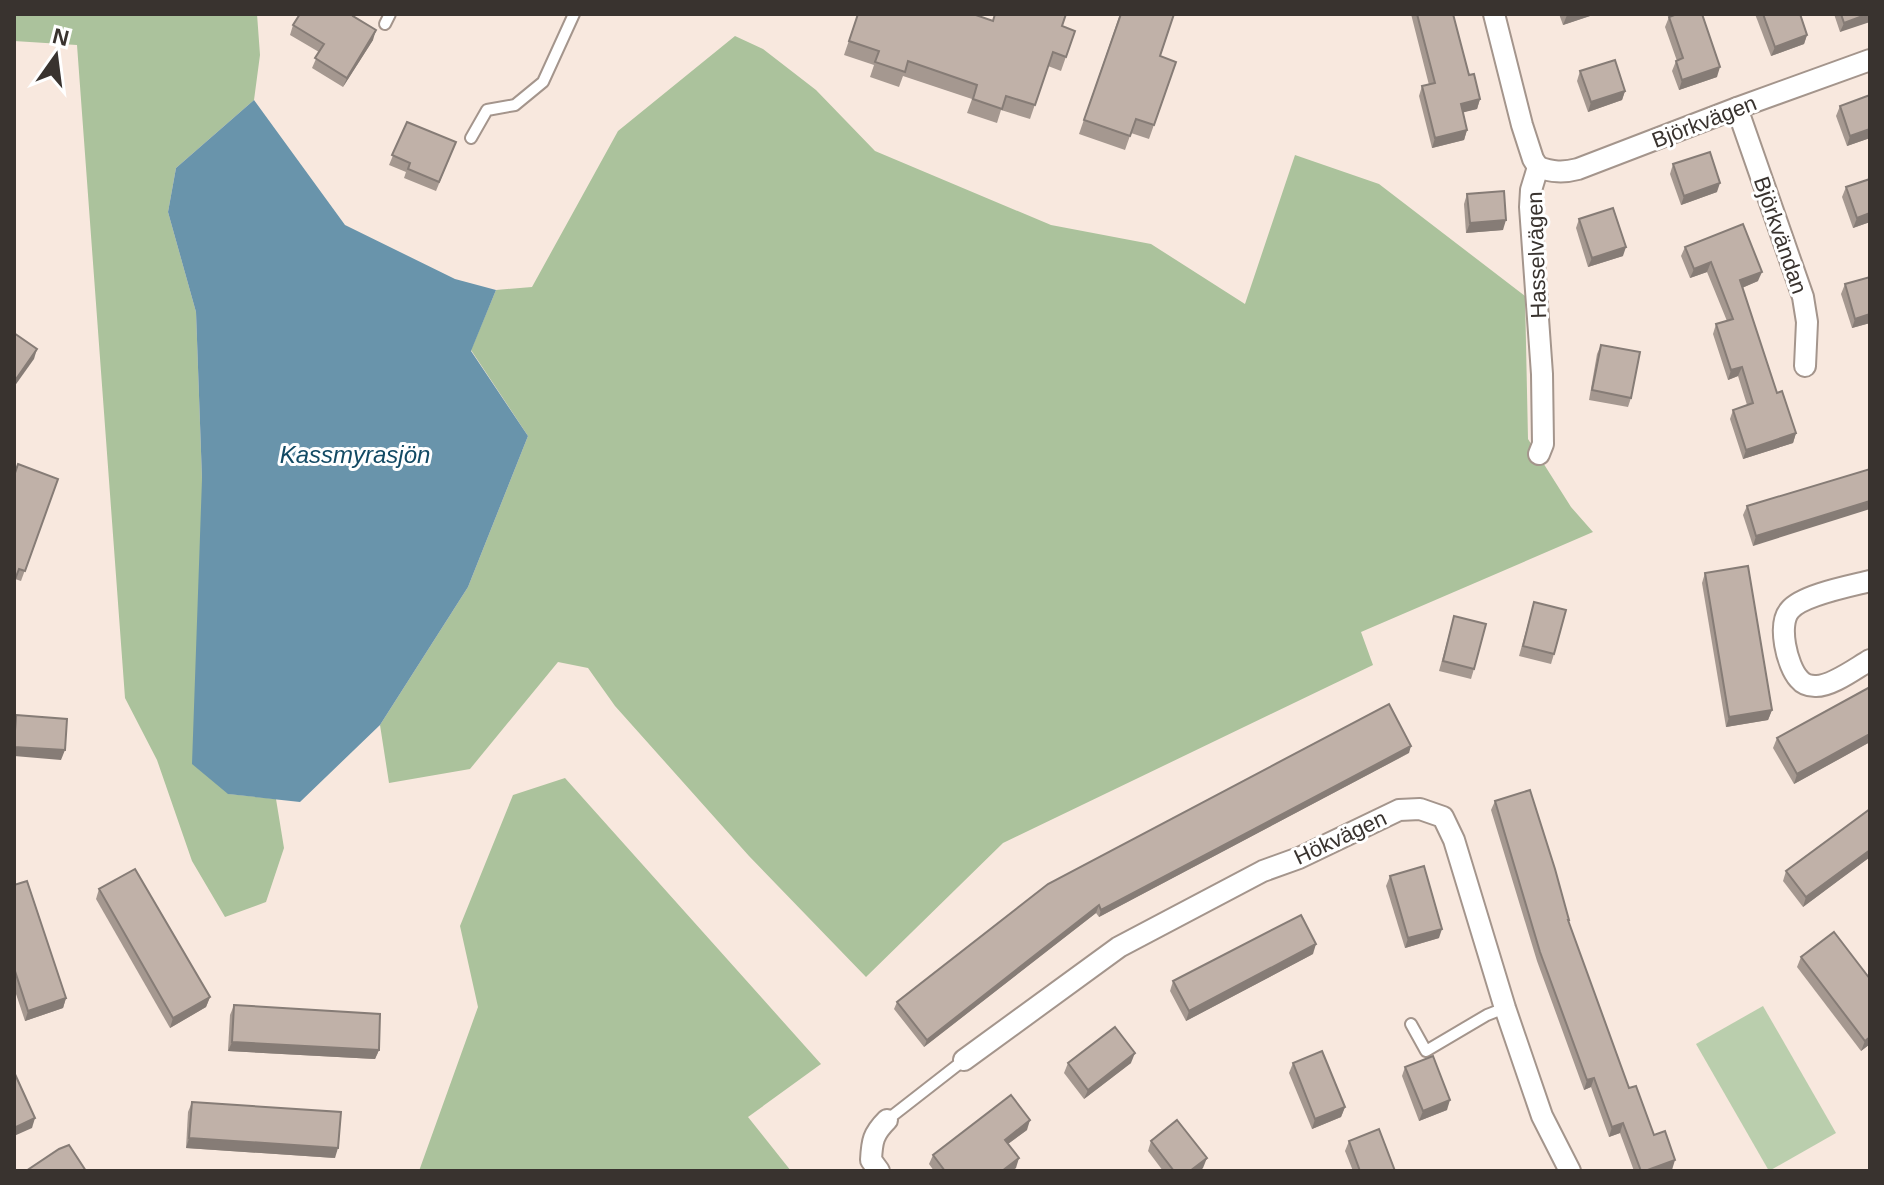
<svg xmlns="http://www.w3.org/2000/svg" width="1884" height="1185" font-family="Arial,sans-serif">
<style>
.green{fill:#bacead}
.forest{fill:#abc29c}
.water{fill:#6994ab}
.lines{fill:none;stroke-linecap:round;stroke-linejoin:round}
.lane-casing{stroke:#a4958c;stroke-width:14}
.street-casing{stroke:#a4958c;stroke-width:24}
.lane{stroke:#fff;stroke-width:10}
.street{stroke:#fff;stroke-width:20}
.wall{fill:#a59890}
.shaded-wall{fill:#867c76}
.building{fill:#c0b1a8;stroke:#867c76;stroke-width:2}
.labels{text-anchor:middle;stroke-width:6;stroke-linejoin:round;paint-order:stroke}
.street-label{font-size:22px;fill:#39332f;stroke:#fff}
.water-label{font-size:24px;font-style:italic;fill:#124a64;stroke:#fff}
</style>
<rect width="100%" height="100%" fill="#f8e8de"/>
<polygon class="green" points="1763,1006 1836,1133 1769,1171 1696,1044"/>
<g class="forest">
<polygon points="14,14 257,14 260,55 254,100 176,168 168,212 196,312 202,479 229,794 276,799 284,848 266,902 225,917 192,861 157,760 125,698 77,45 14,41"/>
<polygon points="735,36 763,49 816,90 875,151 1051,225 1151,244 1245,304 1295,155 1379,184 1525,296 1528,439 1571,507 1593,532 1361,632 1373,665 1003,843 866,977 749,856 615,706 588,668 558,662 470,769 389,783 380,725 468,587 528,436 471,350 496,290 532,287 618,131"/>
<polygon points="565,778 821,1064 748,1117 791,1171 419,1171 478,1007 460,926 513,795"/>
</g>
<polygon class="water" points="254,100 345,225 455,279 496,290 471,351 528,436 468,587 380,725 300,802 228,794 192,764 202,479 196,312 168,212 176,168"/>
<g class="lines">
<g class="lane-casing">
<g id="lane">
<polyline points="385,24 390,14"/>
<polyline points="471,138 487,110 515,105 543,82 574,14"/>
<polyline points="1411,1024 1426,1051 1487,1015 1505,1008"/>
<polyline points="887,1120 964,1060"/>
</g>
</g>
<g class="street-casing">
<g id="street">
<polyline points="1494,14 1522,125 1533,159 1538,167 1531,190 1530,207 1542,374 1543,444 1539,454"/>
<polyline points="1737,108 1803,297 1807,322 1805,366"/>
<path d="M 1538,167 C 1552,172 1563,173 1578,169 L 1737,108 L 1870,60"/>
<path d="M 1870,581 C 1850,586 1802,595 1790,610 C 1777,624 1787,666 1799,679 C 1803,684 1809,686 1815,686 C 1831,687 1856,668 1870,660"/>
<polyline points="964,1060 1119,947 1263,871 1299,858 1399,810 1420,809 1443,817 1454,840 1505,1008 1542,1116 1570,1171"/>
<path d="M 879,1171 L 871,1160 C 872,1141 873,1134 887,1120"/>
</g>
</g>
<use href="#lane" class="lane"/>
<use href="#street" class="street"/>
</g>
<g class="wall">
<polygon points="858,14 992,21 1062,26 1075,31 1061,71 1048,66 1030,119 1001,110 997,123 967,113 972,99 903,76 899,87 870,77 874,65 844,55"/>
<polygon points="1120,14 1160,56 1176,62 1149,139 1131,133 1125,150 1079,134"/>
<polygon points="1411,14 1453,14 1469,75 1480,99 1477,109 1463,112 1467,130 1464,140 1432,148 1419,96 1422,86 1429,85"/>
<polygon points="1559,14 1596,14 1563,25"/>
<polygon points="1755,14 1800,14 1807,35 1804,44 1771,56"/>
<polygon points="1834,14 1870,14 1840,32"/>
<polygon points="355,17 373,40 343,87 312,68 319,52 290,35 293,25"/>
<polygon points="1669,17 1717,77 1679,90 1672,71 1676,61 1677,61 1665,27"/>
<polygon points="1580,71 1625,91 1622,100 1588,112 1577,81"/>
<polygon points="1870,95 1870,138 1847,146 1836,116 1840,106"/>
<polygon points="407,122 456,142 436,191 404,178 406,172 389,165"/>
<polygon points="1673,164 1717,192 1681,205 1670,174"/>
<polygon points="1846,187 1870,222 1853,228 1842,197"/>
<polygon points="1467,194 1503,230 1466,233 1464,204"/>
<polygon points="1579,219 1623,256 1588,267 1576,228"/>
<polygon points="1685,247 1758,281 1742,288 1777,393 1796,433 1793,443 1743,459 1730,419 1733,410 1747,405 1738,376 1728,380 1713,334 1716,324 1727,321 1707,272 1690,278 1681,256"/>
<polygon points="1845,284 1870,323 1852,328 1841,294"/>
<polygon points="1601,345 1631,398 1628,407 1589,400 1597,354"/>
<polygon points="1870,469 1753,546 1743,515 1747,506"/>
<polygon points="14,476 58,479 21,581 15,579"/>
<polygon points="1705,573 1772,710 1768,720 1726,727 1702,583"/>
<polygon points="1534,602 1554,654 1551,664 1519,656"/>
<polygon points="1454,616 1474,669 1471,679 1439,671"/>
<polygon points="1870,687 1870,742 1794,784 1773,748 1777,738"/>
<polygon points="1409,753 1099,917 1096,913 924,1047 894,1009 897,1002"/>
<polygon points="1495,801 1569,920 1568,923 1629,1088 1672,1170 1634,1171 1620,1133 1609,1137 1591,1087 1584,1090 1537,961 1491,810"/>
<polygon points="1870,809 1870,857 1803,907 1783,881 1786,871"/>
<polygon points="1390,876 1439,938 1405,948 1386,886"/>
<polygon points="14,885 66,998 63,1008 25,1021 14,988"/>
<polygon points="99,889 210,997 206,1007 170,1028 96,899"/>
<polygon points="1313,954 1186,1021 1170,991 1173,981"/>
<polygon points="1801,957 1870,979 1870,1044 1861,1051 1797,967"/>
<polygon points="234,1005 379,1050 375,1059 228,1051 230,1015"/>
<polygon points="1068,1063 1131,1063 1084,1099 1064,1073"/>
<polygon points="1293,1063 1345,1107 1341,1117 1312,1129 1289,1073"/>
<polygon points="1405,1067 1447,1110 1419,1121 1402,1076"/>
<polygon points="192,1102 335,1158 186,1148 188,1112"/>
<polygon points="1027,1130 1008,1144 1016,1168 1011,1171 934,1171 929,1164 933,1155"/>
<polygon points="1151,1141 1203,1168 1199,1171 1163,1171 1148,1151"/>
<polygon points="1349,1141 1395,1171 1353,1171 1345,1151"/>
</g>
<g class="shaded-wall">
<polygon points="1571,14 1596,14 1563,25 1567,15"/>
<polygon points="1870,14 1870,22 1840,32 1844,23"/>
<polygon points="376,30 373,40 343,87 347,78"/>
<polygon points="1807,35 1804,44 1771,56 1775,47"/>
<polygon points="1720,67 1717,77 1679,90 1682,80"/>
<polygon points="1625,91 1622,100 1588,112 1591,102"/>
<polygon points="1480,99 1477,109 1457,114 1461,104"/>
<polygon points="1870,129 1870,138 1847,146 1850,136"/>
<polygon points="1467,130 1464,140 1432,148 1435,138"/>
<polygon points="1720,183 1717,192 1681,205 1684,196"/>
<polygon points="1870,213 1870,222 1853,228 1857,218"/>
<polygon points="1506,220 1503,230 1466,233 1470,223"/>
<polygon points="1626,247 1623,256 1588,267 1592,258"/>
<polygon points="1711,262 1707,272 1690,278 1694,269"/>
<polygon points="1762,272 1758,281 1737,290 1740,280"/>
<polygon points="1870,314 1870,323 1852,328 1855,319"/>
<polygon points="37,349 34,359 14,387 14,382"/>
<polygon points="1742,367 1738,376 1728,380 1731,370"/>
<polygon points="1796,433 1793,443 1743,459 1746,450"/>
<polygon points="1870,501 1870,509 1753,546 1756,536"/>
<polygon points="1772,710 1768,720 1726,727 1729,717"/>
<polygon points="1870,734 1870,742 1794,784 1797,774"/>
<polygon points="1411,746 1409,753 1099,917 1101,910"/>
<polygon points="14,747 65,750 61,760 14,756"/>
<polygon points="1870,850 1870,857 1803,907 1806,897"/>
<polygon points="1099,905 1096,913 924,1047 927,1040"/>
<polygon points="1442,929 1439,938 1405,948 1408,938"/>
<polygon points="1316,944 1313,954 1186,1021 1189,1011"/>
<polygon points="210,997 206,1007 170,1028 173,1018"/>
<polygon points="66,998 63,1008 25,1021 28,1011"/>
<polygon points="1870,1037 1870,1044 1861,1051 1865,1041"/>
<polygon points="232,1042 379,1050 375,1059 228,1051"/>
<polygon points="1135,1053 1131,1063 1084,1099 1088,1090"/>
<polygon points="1594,1078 1591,1087 1584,1090 1587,1080"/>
<polygon points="1450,1100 1447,1110 1419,1121 1423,1111"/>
<polygon points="1345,1107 1341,1117 1312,1129 1315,1119"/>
<polygon points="35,1118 32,1128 14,1136 14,1128"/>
<polygon points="1030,1120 1027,1130 1001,1149 1005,1140"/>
<polygon points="1623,1123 1620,1133 1609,1137 1612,1127"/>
<polygon points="189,1138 338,1148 335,1158 186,1148"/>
<polygon points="1019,1158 1016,1168 1011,1171 1002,1171"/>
<polygon points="1207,1158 1203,1168 1199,1171 1190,1171"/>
<polygon points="1675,1160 1672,1170 1669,1171 1645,1171"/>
</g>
<g class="building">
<polygon points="300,14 354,14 353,16 376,30 347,78 315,58 324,44 293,25"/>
<polygon points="858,14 973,14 993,21 995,14 1066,14 1062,26 1075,31 1066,57 1053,52 1035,105 1006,96 1002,109 973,99 977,85 908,61 905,72 875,62 879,51 849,41"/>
<polygon points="1121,14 1174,14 1160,56 1176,62 1154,125 1136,119 1130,136 1084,120"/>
<polygon points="1417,14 1453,14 1469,75 1474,74 1480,99 1461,104 1467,130 1435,138 1422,86 1435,83"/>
<polygon points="1677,14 1702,14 1720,67 1682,80 1676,61 1683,58 1669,17"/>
<polygon points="1763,14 1800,14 1807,35 1775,47"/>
<polygon points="1841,14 1868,14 1844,23"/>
<polygon points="1615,60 1625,91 1591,102 1580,71"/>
<polygon points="1870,95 1870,129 1850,136 1840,106"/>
<polygon points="407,122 456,142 439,182 408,169 410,163 392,155"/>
<polygon points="1710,152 1720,183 1684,196 1673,164"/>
<polygon points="1870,179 1870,213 1857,218 1846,187"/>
<polygon points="1504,191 1506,220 1470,223 1467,194"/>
<polygon points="1613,208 1626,247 1592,258 1579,219"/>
<polygon points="1743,224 1762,272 1740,280 1777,393 1782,391 1796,433 1746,450 1733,410 1753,403 1742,367 1731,370 1716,324 1733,319 1711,262 1694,269 1685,247"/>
<polygon points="1870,277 1870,314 1855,319 1845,284"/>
<polygon points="14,333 37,349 14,382"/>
<polygon points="1601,345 1640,352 1631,398 1592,390"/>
<polygon points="18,464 58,479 25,571 19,569 14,582 14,476"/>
<polygon points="1870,469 1870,501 1756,536 1747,506"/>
<polygon points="1748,566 1772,710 1729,717 1705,573"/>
<polygon points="1534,602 1566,610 1554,654 1523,646"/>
<polygon points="1454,616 1486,624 1474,669 1443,661"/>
<polygon points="1870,687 1870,734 1797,774 1777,738"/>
<polygon points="1389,704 1411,746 1101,910 1099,905 927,1040 897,1002 1048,884"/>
<polygon points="16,715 67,719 65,750 14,747"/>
<polygon points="1530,790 1555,869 1569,920 1568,920 1629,1088 1636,1086 1654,1135 1665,1131 1675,1160 1645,1171 1641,1171 1623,1123 1612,1127 1594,1078 1587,1080 1540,952 1495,801"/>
<polygon points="1870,809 1870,850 1806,897 1786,871"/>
<polygon points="1424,866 1442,929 1408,938 1390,876"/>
<polygon points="135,869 210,997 173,1018 99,889"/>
<polygon points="27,881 66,998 28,1011 14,968 14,885"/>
<polygon points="1301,915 1316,944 1189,1011 1173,981"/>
<polygon points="1834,932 1870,979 1870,1037 1865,1041 1801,957"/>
<polygon points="234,1005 380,1014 379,1050 232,1042"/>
<polygon points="1115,1027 1135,1053 1088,1090 1068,1063"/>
<polygon points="1322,1051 1345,1107 1315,1119 1293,1063"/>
<polygon points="1433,1056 1450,1100 1423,1111 1405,1067"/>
<polygon points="14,1072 35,1118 14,1128"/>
<polygon points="1011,1095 1030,1120 1005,1140 1019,1158 1002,1171 945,1171 933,1155"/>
<polygon points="192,1102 341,1112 338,1148 189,1138"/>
<polygon points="1177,1120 1207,1158 1190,1171 1174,1171 1151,1141"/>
<polygon points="1379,1129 1395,1171 1360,1171 1349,1141"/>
<polygon points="69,1145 86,1171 26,1171 59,1149"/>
</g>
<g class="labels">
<g class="street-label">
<text transform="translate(1704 121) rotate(-21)" y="8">Björkvägen</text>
<text transform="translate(1781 235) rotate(71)" y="8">Björkvändan</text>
<text transform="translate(1536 255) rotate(-92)" y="8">Hasselvägen</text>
<text transform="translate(1340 837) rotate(-25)" y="8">Hökvägen</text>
</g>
<g class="water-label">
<text x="355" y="463">Kassmyrasjön</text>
</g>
</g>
<rect width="1884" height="1185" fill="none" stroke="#39332f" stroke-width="32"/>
<g transform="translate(56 56) rotate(14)" stroke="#ffffff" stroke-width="6" paint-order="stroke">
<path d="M0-6L14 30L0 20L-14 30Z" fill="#39332f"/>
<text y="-12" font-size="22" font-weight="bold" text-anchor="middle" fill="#39332f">N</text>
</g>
</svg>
